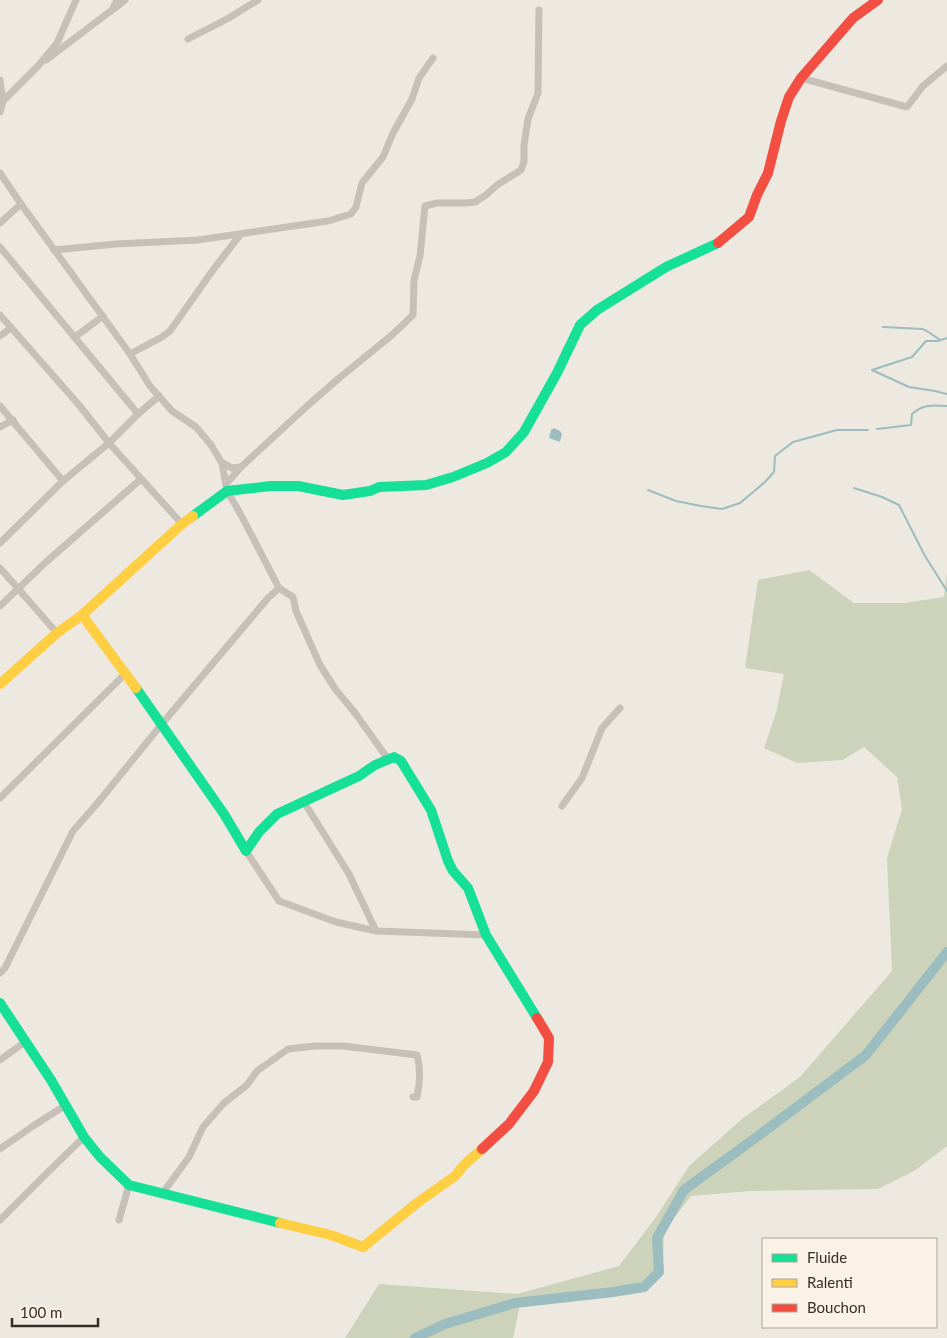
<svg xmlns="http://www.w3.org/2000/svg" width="947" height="1338" font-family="Lato,sans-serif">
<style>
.green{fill:#cdd3ba}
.water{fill:#9bbdbf}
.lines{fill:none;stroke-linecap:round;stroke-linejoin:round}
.stream{stroke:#9bbdbf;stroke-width:2}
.river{stroke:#9bbdbf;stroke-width:10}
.street{stroke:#c6c0b9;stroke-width:7}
.fast{stroke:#16e098;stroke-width:10}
.slow{stroke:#ffcf43;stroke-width:10}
.jam{stroke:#f24e42;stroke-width:10}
</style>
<rect width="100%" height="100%" fill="#ede8e0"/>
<polygon class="green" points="809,570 854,603 904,603 944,597 947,572 947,1146 914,1171 878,1189 751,1191 691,1196 664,1231 663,1274 647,1288 607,1296 520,1305 513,1338 345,1338 379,1284 517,1294 619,1266 656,1217 689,1166 742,1119 800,1077 892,971 887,858 902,809 897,777 864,747 843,760 797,763 764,748 776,713 784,674 745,668 758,580"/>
<polygon class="water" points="554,428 560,431 562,434 560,442 549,438 551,430"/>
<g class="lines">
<g class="stream">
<polyline points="883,327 923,329 930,333 940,340"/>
<polyline points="947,338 938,341 926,341 912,357 872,370 909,387 935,391 947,394"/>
<path d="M 877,429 L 911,425 L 912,414 C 923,404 933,405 947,406"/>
<polyline points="854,488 882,497 899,505 925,556 947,591"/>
<polyline points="648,490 676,501 701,506 722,509 740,503 765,482 774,472 775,456 793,442 837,430 868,430"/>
</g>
<polyline class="river" points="415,1338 445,1324 515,1303 613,1292 644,1287 659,1272 657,1238 684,1190 758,1136 866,1055 947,952"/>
<g class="street">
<polyline points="115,8 125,0"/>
<polyline points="188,39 227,19 258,0"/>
<polyline points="46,60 112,10 117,0"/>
<polyline points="801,78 907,107 923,86 947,66"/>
<polyline points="0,80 3,101"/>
<polyline points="0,112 3,101 38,66 57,43 76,0"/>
<polyline points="0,173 21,204 130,354 150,386 172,411 196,427 211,445 222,463 227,491 240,513 279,588 293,597 296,611 320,665 336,690 355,713 388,759"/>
<polyline points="0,223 21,204"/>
<polyline points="0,247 138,414"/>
<polyline points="54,250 116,244 198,240 328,221 351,214 356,207 362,183 383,157 393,133 412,99 419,78 433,58"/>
<polyline points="0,315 79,405 109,443 182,524"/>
<polyline points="0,336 11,328"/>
<polyline points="75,337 103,316"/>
<polyline points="130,354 162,337 170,331 213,270 240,235"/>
<polyline points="0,406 63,481"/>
<polyline points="0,427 13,420"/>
<polyline points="222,463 232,468 241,467 306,407 338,379 392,335 413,315 414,280 420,256 425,206 437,203 466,203 475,202 486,195 497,185 521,170 524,162 524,145 528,119 538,93 539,10"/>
<polyline points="226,484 241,467"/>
<polyline points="0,543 63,481 109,443 138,414 159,396"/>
<polyline points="0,568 57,633"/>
<polyline points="0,606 46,562 141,479"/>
<polyline points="0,798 126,673"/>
<polyline points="304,802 349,874 376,931"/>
<polyline points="562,806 582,778 602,728 620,708"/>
<polyline points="246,851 279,901 336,922 376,931 486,935"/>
<polyline points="0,973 5,968 73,831 96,805 161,725 268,598 279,588"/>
<polyline points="0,1060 25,1042"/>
<polyline points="0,1149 33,1126 66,1105"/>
<path d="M 162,1194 L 189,1157 L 203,1127 L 224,1103 L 247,1085 L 257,1071 L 288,1049 L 315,1046 L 343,1046 L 417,1055 C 421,1069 420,1083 417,1097 L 413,1097"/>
<polyline points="0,1220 47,1173 84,1137"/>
<polyline points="119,1220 129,1185"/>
</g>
<g class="fast">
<polyline points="193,516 227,491 271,486 298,486 343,495 370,491 379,487 426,485 453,477 487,463 506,452 524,432 557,373 580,325 597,310 666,267 718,243"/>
<polyline points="136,688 224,814 246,851 259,832 277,814 359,776 375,765 394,757 401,761 431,810 448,861 453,871 468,888 486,935 537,1018"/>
<polyline points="0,1003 51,1080 84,1137 100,1157 129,1185 280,1223"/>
</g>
<g class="slow">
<polyline points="82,615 136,688"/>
<polyline points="0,684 57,633 82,615 182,524 193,516"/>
<polyline points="280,1223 331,1235 363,1247 417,1203 455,1176 464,1165 482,1149"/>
</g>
<g class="jam">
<polyline points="718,243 749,217 757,195 768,173 781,121 789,97 801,78 853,18 878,0"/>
<polyline points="482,1149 509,1124 534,1091 548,1062 549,1038 537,1018"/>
</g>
</g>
<rect x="762" y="1238" width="175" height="90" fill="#faf2e7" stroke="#aca39a"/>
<rect x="772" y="1254" width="25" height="8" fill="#16e098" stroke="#aca39a"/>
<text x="807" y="1263" font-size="15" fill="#372d27">Fluide</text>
<rect x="772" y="1279" width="25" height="8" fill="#ffcf43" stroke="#aca39a"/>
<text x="807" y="1288" font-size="15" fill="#372d27">Ralenti</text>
<rect x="772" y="1304" width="25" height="8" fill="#f24e42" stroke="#aca39a"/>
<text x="807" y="1313" font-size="15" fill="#372d27">Bouchon</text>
<path d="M12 1318v8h86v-8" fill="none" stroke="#372d27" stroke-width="2.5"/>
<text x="20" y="1318" font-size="15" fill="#372d27" stroke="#faf2e7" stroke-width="4" paint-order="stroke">100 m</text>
</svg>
